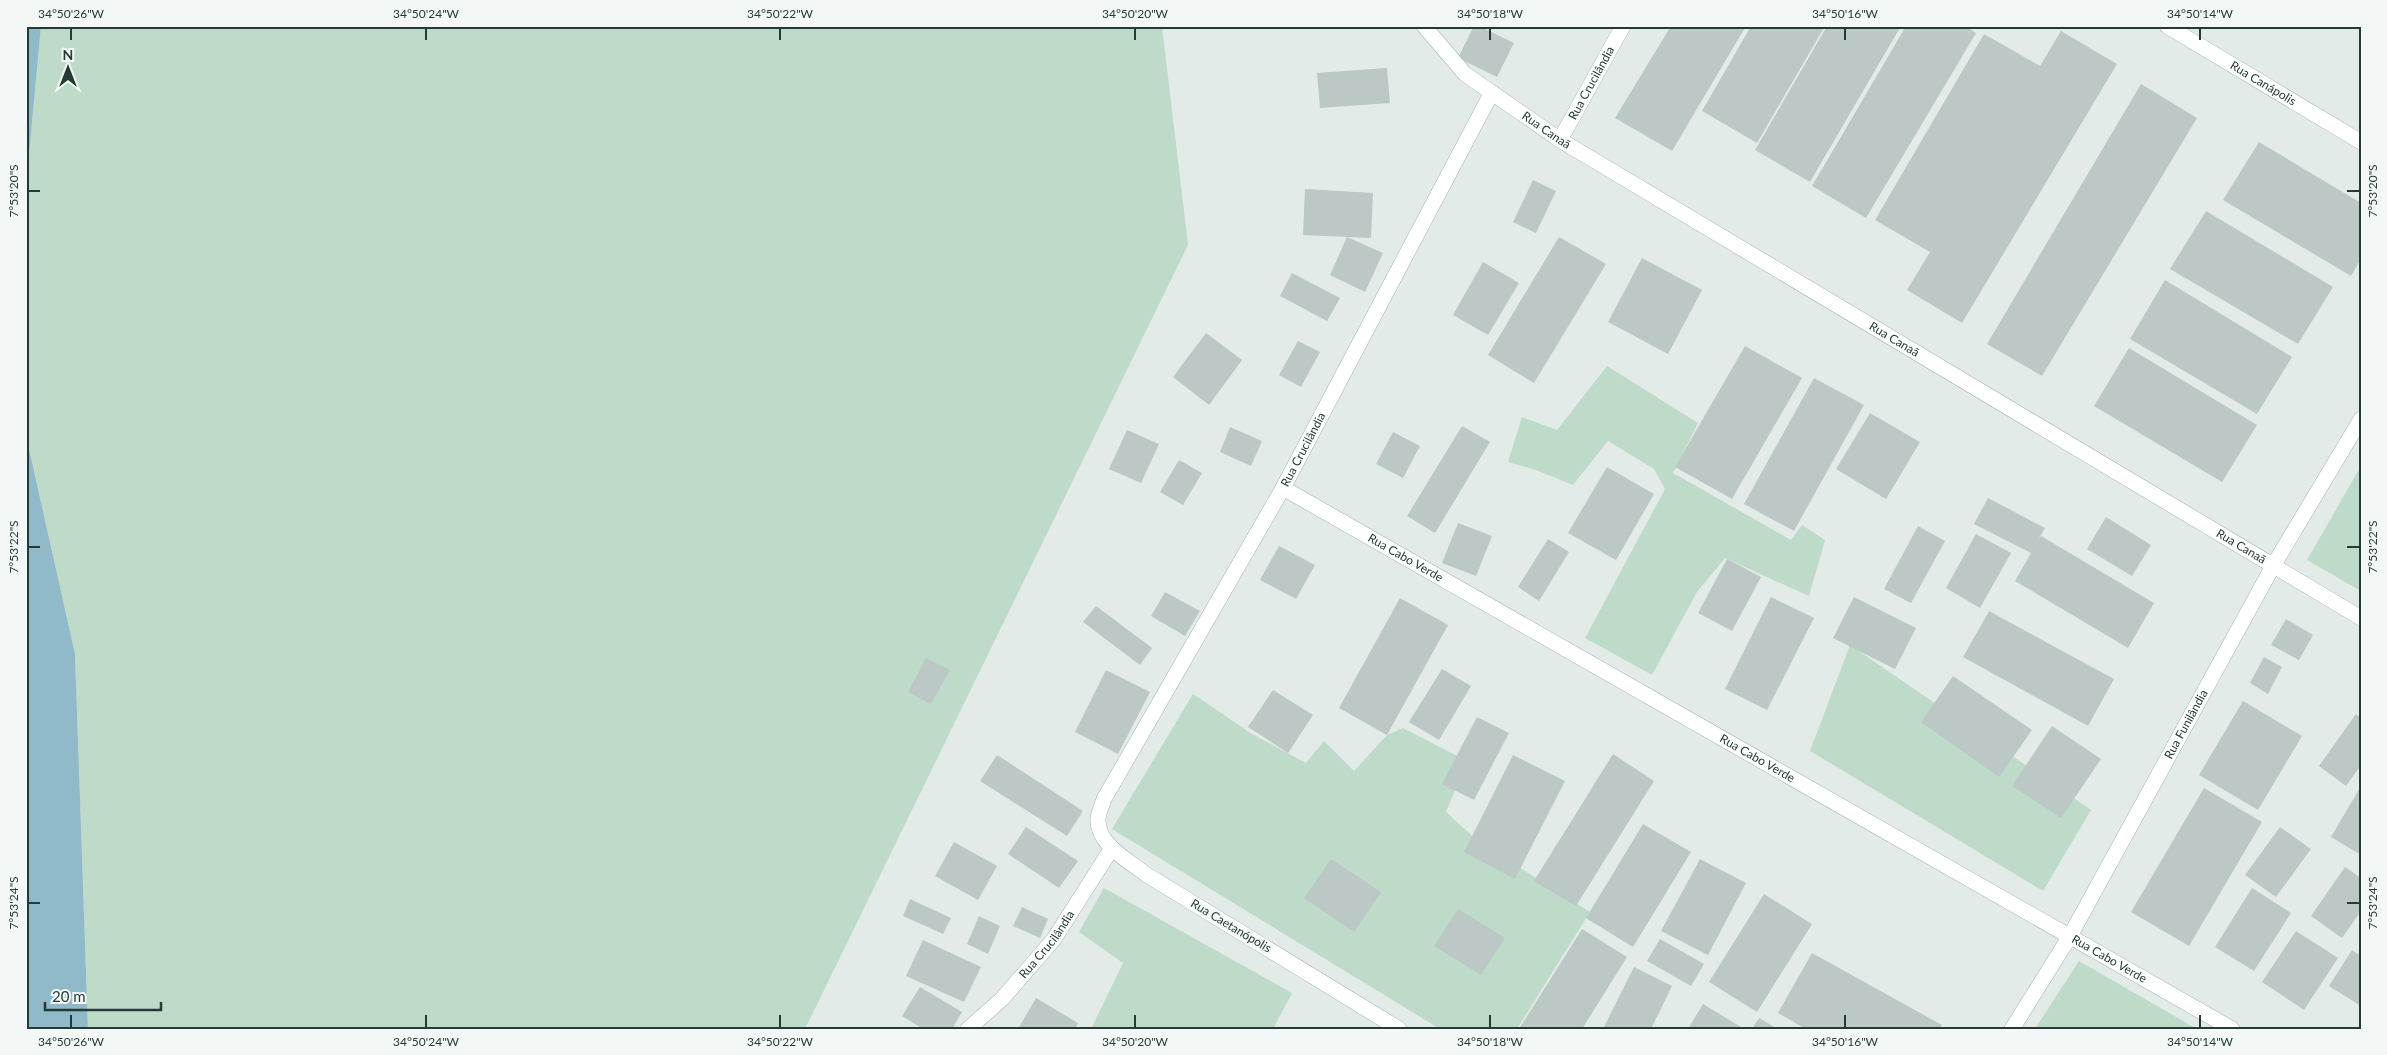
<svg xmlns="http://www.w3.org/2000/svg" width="2387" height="1055" font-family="Lato,sans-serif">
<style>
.green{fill:#bedac9}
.water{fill:#90baca}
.building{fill:#bbc8c5}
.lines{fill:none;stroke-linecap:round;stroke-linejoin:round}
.street-casing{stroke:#a6b2af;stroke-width:16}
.street{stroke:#fff;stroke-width:15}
.ticks{fill:none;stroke:#243a37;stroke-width:2}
.labels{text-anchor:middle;stroke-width:4.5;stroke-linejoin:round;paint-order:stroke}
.street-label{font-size:12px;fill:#243a37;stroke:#f3f8f6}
.neatline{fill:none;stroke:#243a37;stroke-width:2}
.ticks-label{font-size:12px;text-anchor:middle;fill:#243a37}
</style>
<rect width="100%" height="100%" fill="#e3ebe8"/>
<g class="green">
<polygon points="41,26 1162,26 1188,245 805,1029 88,1029 75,654 26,434 26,187"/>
<polygon points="1607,366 1698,423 1673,473 1791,540 1802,525 1825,540 1809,596 1725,558 1697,592 1652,675 1585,638 1665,489 1654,469 1608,441 1573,485 1536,470 1508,462 1522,417 1557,430"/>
<polygon points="2361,466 2361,591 2307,560"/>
<polygon points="1850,645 2091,810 2043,891 1810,751"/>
<polygon points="1193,694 1252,734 1306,763 1324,741 1354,771 1387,735 1403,728 1467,761 1446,812 1480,843 1590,912 1517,1029 1440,1029 1112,829"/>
<polygon points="1104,888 1292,993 1273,1029 1091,1029 1123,963 1079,932"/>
<polygon points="2079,961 2197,1029 2035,1029"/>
</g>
<g class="water">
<polygon points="26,26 41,26 26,187"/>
<polygon points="26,435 75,654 88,1029 26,1029"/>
</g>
<g class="building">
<polygon points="1474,26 1479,26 1514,43 1497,77 1458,58"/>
<polygon points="1671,26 1746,26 1672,151 1615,118"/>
<polygon points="1751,26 1825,26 1757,143 1702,111"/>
<polygon points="1827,26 1901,26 1810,182 1755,150"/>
<polygon points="1906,26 1965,26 1976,33 1866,218 1812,186"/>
<polygon points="2061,31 2117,64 1962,323 1907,290 1930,252 1875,220 1984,34 2040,66"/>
<polygon points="1387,68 1390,103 1320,108 1317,73"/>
<polygon points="2141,84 2197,118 2042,376 1987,344"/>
<polygon points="2259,142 2361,203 2361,259 2351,276 2223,200"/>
<polygon points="1533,180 1556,191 1536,233 1513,222"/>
<polygon points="1305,189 1373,193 1371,238 1347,237 1383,253 1365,292 1330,275 1347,237 1303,235"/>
<polygon points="2206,211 2333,287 2298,344 2170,269"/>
<polygon points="1559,237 1606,264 1534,383 1488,355"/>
<polygon points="1642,258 1702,290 1668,354 1608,322"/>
<polygon points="1483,262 1519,283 1488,335 1453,315"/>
<polygon points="1292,273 1340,298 1327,321 1280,296"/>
<polygon points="2165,280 2292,357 2257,414 2130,339"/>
<polygon points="1206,333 1242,360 1209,405 1173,377"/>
<polygon points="1298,341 1320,352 1301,387 1279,375"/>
<polygon points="1745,346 1802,378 1732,499 1675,467"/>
<polygon points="2129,348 2257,425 2222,482 2094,406"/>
<polygon points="1814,378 1864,405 1794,531 1744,504"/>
<polygon points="1870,413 1920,442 1886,499 1836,469"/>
<polygon points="1462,426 1490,442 1435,533 1407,516"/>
<polygon points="1230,427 1262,441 1251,466 1220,452"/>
<polygon points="1127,430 1159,444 1141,483 1109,469"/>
<polygon points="1393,432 1420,446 1403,478 1376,464"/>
<polygon points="1179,460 1202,473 1183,505 1160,492"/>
<polygon points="1607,467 1654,494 1616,560 1568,533"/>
<polygon points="1988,498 2045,528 2037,542 2041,536 2154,603 2128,648 2015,581 2031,553 1974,524"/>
<polygon points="2106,517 2151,545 2132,576 2087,549"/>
<polygon points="1458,523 1492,536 1476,576 1442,563"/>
<polygon points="1918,526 1945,541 1911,603 1884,589"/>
<polygon points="1976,534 2011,553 1980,608 1946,588"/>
<polygon points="1548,539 1569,552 1539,601 1518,587"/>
<polygon points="1279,546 1315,565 1296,599 1260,580"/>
<polygon points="1727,559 1761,577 1732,631 1698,613"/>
<polygon points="1165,592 1200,611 1185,636 1151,616"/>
<polygon points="1771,597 1814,618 1767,710 1725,689"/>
<polygon points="1854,597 1916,628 1895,669 1833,638"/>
<polygon points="1400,598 1448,625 1387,735 1339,708"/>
<polygon points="1096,606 1152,648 1140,665 1083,622"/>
<polygon points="1989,611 2114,679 2088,726 1963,657"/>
<polygon points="2286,619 2313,635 2299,660 2271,645"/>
<polygon points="2264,657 2282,667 2268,694 2250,683"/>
<polygon points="926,658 950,670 931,704 908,692"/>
<polygon points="1442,669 1471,686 1439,740 1409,722"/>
<polygon points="1106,670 1150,692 1118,754 1075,732"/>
<polygon points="1953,676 2032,730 1999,777 1921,722"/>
<polygon points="1273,690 1313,715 1288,753 1248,727"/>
<polygon points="2243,701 2302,736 2258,810 2199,775"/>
<polygon points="2356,714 2361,718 2361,765 2346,786 2319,766"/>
<polygon points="1477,717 1509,733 1474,800 1442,784"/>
<polygon points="2052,726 2101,759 2061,818 2012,786"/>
<polygon points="1613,754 1654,781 1576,906 1534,881"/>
<polygon points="997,755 1083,811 1067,836 980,781"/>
<polygon points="1513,755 1565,781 1515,879 1464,852"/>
<polygon points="2361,786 2361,855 2331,837"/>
<polygon points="2204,788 2262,822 2189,946 2131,912"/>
<polygon points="1643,824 1691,852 1633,947 1586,918"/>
<polygon points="1026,827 1078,861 1059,888 1008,854"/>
<polygon points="2280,827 2311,849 2276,897 2245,875"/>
<polygon points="954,842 997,866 978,900 935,876"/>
<polygon points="1331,859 1381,892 1354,932 1304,898"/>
<polygon points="1700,859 1746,883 1708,955 1661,931"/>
<polygon points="2345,867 2361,878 2361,911 2342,938 2311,916"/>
<polygon points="2252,888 2291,913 2254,971 2215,947"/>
<polygon points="1764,894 1812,924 1757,1012 1709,982"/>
<polygon points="910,899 951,918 943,934 903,916"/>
<polygon points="1022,907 1048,919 1040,938 1013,926"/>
<polygon points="1458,909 1505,938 1481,975 1434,946"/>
<polygon points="979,916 1000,926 988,954 967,944"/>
<polygon points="1582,929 1627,957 1582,1029 1519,1029"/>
<polygon points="2296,931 2338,958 2304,1010 2262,982"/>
<polygon points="1660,939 1704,964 1691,986 1647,961"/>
<polygon points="923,940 981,967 964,1002 906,976"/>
<polygon points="2352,950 2361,956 2361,1006 2329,986"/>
<polygon points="1812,953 1942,1025 1940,1029 1806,1029 1778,1013"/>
<polygon points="1634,967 1672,986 1651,1029 1603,1029"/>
<polygon points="920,987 962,1012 952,1029 923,1029 902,1016"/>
<polygon points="1036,998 1078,1023 1075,1029 1018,1029"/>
<polygon points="1703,1004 1741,1027 1740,1029 1688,1029"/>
<polygon points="1759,1018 1778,1029 1752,1029"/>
</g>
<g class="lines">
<g class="street-casing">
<g id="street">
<path id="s1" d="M 1424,26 L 1465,74 L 1560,140 L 2361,618"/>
<path id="s2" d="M 2167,26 L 2361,142"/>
<path id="s3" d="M 1560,140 L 1623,26"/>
<path id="s4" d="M 1283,488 L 2232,1029"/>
<path id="s5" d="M 968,1029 L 1002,999 L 1054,939 L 1112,848"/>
<path id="s6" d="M 1399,1029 L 1147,875 C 1129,861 1096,844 1098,818 C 1099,812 1102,805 1104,799 L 1283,488 L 1491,94"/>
<path id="s7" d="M 2012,1029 L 2070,936 L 2273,566 L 2361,419"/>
</g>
</g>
<use href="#street" class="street"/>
</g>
<path class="ticks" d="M 71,28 L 71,40M 426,28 L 426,40M 780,28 L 780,40M 1135,28 L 1135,40M 1490,28 L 1490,40M 1845,28 L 1845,40M 2200,28 L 2200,40M 28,191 L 40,191M 2347,191 L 2360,191M 28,547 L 40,547M 2347,547 L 2360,547M 28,903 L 40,903M 2347,903 L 2360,903M 71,1015 L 71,1028M 426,1015 L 426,1028M 780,1015 L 780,1028M 1135,1015 L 1135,1028M 1490,1015 L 1490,1028M 1845,1015 L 1845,1028M 2200,1015 L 2200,1028"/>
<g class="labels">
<g class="street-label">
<text dy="4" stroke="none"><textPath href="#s3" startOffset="65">Rua Crucilândia</textPath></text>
<text dy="4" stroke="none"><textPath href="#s2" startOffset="112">Rua Canápolis</textPath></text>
<text dy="4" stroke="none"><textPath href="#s1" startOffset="162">Rua Canaã</textPath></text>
<text dy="4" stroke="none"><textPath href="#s1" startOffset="568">Rua Canaã</textPath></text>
<text dy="4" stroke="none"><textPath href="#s6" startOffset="796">Rua Crucilândia</textPath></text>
<text dy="4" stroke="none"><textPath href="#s1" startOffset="972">Rua Canaã</textPath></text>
<text dy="4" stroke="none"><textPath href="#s4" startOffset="141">Rua Cabo Verde</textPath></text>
<text dy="4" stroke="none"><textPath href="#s7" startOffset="351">Rua Funilândia</textPath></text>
<text dy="4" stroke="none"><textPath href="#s4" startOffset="546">Rua Cabo Verde</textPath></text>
<text transform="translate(1231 926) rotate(31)" y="4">Rua Caetanópolis</text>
<text dy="4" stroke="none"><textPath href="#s5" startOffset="116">Rua Crucilândia</textPath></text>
<text dy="4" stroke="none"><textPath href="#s4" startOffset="951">Rua Cabo Verde</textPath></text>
</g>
</g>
<rect width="2387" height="1055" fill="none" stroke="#f3f8f6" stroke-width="55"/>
<g transform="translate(68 68)" stroke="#f3f8f6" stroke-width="4" paint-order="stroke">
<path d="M0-4L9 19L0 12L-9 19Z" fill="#243a37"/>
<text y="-8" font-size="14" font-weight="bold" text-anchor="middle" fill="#243a37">N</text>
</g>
<path d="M45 1002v8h116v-8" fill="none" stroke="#243a37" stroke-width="2.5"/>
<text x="52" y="1002" font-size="15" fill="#243a37" stroke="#f3f8f6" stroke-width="4" paint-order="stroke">20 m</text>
<rect x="28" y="28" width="2332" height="1000" class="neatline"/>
<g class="ticks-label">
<text x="71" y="18">34°50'26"W</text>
<text x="426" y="18">34°50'24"W</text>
<text x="780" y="18">34°50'22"W</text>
<text x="1135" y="18">34°50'20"W</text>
<text x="1490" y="18">34°50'18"W</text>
<text x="1845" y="18">34°50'16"W</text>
<text x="2200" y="18">34°50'14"W</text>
<text transform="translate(14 191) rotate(-90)" y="4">7°53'20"S</text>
<text transform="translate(2373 191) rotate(-90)" y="4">7°53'20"S</text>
<text transform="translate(14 547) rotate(-90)" y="4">7°53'22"S</text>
<text transform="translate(2373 547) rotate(-90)" y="4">7°53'22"S</text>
<text transform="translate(14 903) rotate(-90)" y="4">7°53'24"S</text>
<text transform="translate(2373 903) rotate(-90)" y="4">7°53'24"S</text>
<text x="71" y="1046">34°50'26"W</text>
<text x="426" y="1046">34°50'24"W</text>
<text x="780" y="1046">34°50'22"W</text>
<text x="1135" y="1046">34°50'20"W</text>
<text x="1490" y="1046">34°50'18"W</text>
<text x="1845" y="1046">34°50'16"W</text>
<text x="2200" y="1046">34°50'14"W</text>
</g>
</svg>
